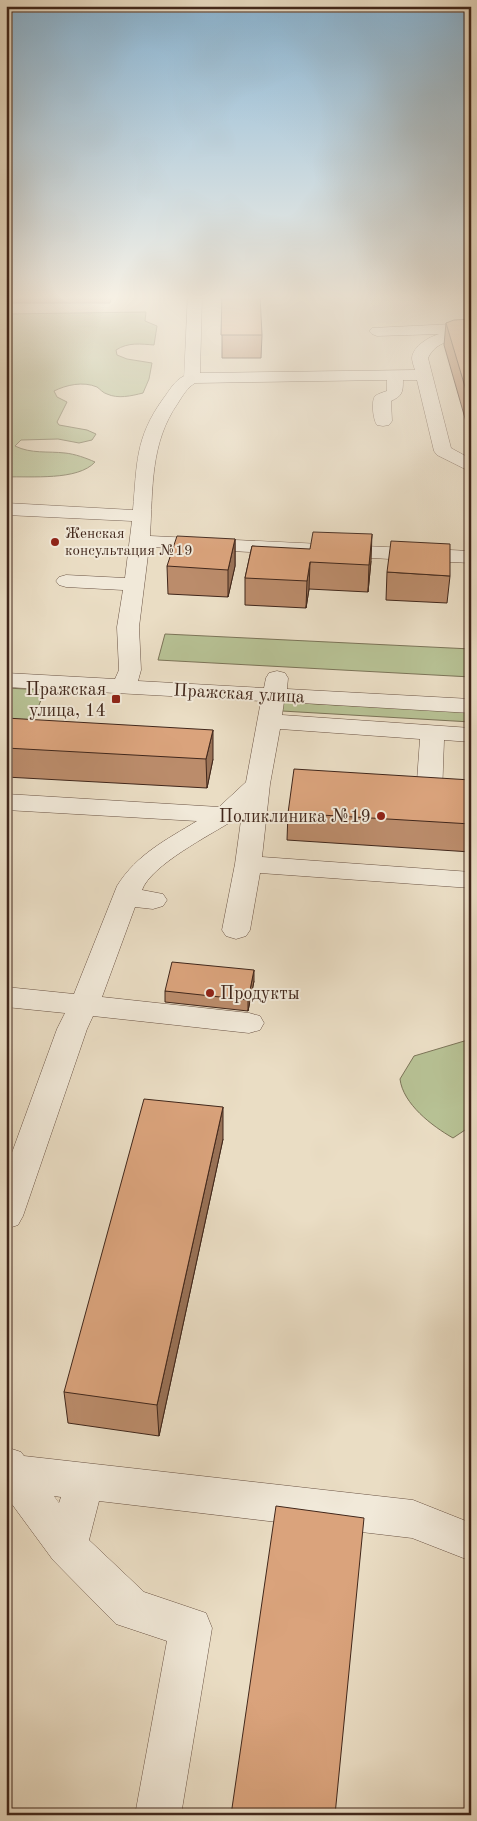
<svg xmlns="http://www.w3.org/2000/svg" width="477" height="1821" font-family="'Old Standard TT',serif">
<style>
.green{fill:#b7c194;stroke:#7c7458}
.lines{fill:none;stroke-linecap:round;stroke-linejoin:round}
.minor-casing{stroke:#6b5445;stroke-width:1}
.minor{fill:#f1e9d9;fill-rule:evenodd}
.wall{fill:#bb8c6b;stroke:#41271b}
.shaded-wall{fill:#997257;stroke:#41271b}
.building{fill:#daa37c;stroke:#41271b}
.poi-dot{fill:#8f2418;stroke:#f1e9d9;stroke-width:2}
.labels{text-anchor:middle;stroke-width:4;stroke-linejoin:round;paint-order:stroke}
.far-poi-label{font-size:15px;fill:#41271b;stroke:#f1e9d9;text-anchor:start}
.poi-label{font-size:18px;fill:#41271b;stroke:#f1e9d9;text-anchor:end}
.street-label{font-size:18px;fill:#41271b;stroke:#f1e9d9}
</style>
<rect width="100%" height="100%" fill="#eaddc4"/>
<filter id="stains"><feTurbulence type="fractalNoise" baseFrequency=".004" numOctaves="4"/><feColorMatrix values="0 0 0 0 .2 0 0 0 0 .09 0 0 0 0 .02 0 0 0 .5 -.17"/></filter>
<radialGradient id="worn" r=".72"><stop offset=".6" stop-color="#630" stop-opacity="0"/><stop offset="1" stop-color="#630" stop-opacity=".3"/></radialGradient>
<g class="green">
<path d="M 146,312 L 145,321 L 157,326 L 154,345 C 141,344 128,342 116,350 L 117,355 L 127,359 L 152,363 L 149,379 L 143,393 C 131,396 118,399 107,394 C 103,393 100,389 97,387 C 83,381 66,385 54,391 L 57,397 L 67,402 L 57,422 L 59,425 L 87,430 L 96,434 L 92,440 L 79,443 L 58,439 L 21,440 L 15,446 C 31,454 48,451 65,453 C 75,454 86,458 95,462 C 78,481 31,476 6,477 L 6,314 Z"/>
<polygon points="165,634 471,649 471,677 158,660"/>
<polygon points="6,688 45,690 33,720 6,719"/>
<polygon points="283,702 471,712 471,722 282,711"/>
<path d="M 471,1039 L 471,1126 L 453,1138 C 432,1126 403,1104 400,1079 L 414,1056 Z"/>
</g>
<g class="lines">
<g class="minor-casing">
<g id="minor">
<path d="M 188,295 L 202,295 L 200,373 L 415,370 C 414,367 412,361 412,358 C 413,346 429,337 439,334 L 377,336 L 372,334 L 369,331 L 372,328 L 453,324 L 458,326 L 460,330 L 471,329 L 471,339 C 454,339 436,341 428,358 L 451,448 L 471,459 L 471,472 L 437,455 L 434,451 L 417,380 L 403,380 C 403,393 402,396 391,401 L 392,421 L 389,425 L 383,426 L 377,425 C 373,420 371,401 375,396 C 378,394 383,392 387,391 L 387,380 L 195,383 C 187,388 183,395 178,403 C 150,443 153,488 150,536 L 471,551 L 471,563 L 149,547 L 139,627 L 141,670 L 138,681 L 264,688 L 266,678 L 269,673 L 277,671 L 285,673 L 288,678 L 287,689 L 471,699 L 471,713 L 284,702 L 282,715 L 471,728 L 471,742 L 444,740 L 442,795 L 438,800 L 429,803 L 420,800 L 416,795 L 420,739 L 280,729 L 270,784 L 262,857 L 471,872 L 471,888 L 260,873 L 250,930 L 246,936 L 236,939 L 226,936 L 222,930 L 235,864 L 242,813 L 234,820 C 210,835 151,865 142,890 L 163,894 L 167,900 L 163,906 L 153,909 L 135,907 L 102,997 L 249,1013 L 260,1016 L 264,1023 L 260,1030 L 249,1033 L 93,1016 L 87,1029 L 23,1216 L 18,1225 L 6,1229 L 6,1169 L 57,1029 L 65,1013 L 6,1007 L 6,987 L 74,994 L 117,886 C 137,854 166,840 197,821 L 6,810 L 6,794 L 219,807 L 246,782 L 261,701 L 6,687 L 6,673 L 115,679 L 119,670 L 117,627 L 123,590 L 66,587 L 59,585 L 56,581 L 59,577 L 66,575 L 125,578 L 132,521 L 6,515 L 6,503 L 133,510 C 137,464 135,438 163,399 C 170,390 174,381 184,376 Z"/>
<path d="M 6,1447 L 21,1452 L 24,1456 L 413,1500 L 471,1523 L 471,1561 L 412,1538 L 99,1501 L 89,1540 L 144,1592 L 206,1613 L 212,1628 L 181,1815 L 135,1815 L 167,1641 L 116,1624 L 53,1560 L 6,1496 ZM 54,1496 L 61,1497 L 59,1503 Z"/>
</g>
</g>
<use href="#minor" class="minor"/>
</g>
<g class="wall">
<polygon points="6,295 112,295 110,303 7,303"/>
<polygon points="222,295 262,335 261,358 222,358"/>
<polygon points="471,319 471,439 444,345 446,323"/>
<polygon points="235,539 235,566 228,597 168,594 167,566"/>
<polygon points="252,546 371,561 368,592 309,589 306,608 245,605 245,578"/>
<polygon points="387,572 450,576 447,603 386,600"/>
<polygon points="6,718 213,759 207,788 6,777"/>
<polygon points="471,780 471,852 287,840 288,813"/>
<polygon points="254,981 248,1011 165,1002 165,991"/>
<polygon points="223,1139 159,1436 68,1423 64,1392"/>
</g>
<g class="shaded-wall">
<polygon points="372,534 371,561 368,592 369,565"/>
<polygon points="235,539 235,566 228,597 228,570"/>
<polygon points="310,562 309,589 306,608 307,581"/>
<polygon points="213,730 213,759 207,788 206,759"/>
<polygon points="254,970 254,981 248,1011 248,1000"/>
<polygon points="223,1107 223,1139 159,1436 157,1405"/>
</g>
<g class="building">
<polygon points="222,295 260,295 262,335 221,335"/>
<polygon points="471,319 471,407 446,323 454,320"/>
<polygon points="313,532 372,534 369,565 310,562 307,581 245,578 252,546 310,549"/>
<polygon points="177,536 235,539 228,570 167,566"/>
<polygon points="391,541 450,544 450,576 387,572"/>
<polygon points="6,718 213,730 206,759 6,748"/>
<polygon points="294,769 471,780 471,824 288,813"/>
<polygon points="172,962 254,970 248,1000 165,991"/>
<polygon points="144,1099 223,1107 157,1405 64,1392"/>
<polygon points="276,1506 364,1518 335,1815 231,1815"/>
</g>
<linearGradient id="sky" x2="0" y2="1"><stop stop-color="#89b6d6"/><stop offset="0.54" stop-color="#f6f0e4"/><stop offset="1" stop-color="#f6f0e4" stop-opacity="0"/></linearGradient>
<rect width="477" height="550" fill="url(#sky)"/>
<g class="poi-dot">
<circle cx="55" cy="542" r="5"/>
<rect x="111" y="694" width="10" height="10" rx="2.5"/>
<circle cx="381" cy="816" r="5"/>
<circle cx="210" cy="993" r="5"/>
</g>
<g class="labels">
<g class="far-poi-label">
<text x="65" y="538">Женская<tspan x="65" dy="17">консультация №19</tspan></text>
</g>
<g class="poi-label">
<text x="106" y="695">Пражская<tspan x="106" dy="21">улица, 14</tspan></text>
<text x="371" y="822">Поликлиника №19</text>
<text x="220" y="999" text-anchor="start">Продукты</text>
</g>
<g class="street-label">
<text transform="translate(239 693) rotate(3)" y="6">Пражская улица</text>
</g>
</g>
<rect width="477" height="1821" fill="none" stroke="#eaddc4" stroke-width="25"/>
<rect x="8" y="8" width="462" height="1806" fill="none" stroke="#41271b" stroke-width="2.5"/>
<rect x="12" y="12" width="452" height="1796" fill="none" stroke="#41271b"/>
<rect width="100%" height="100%" filter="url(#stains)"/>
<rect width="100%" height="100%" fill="url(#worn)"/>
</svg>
